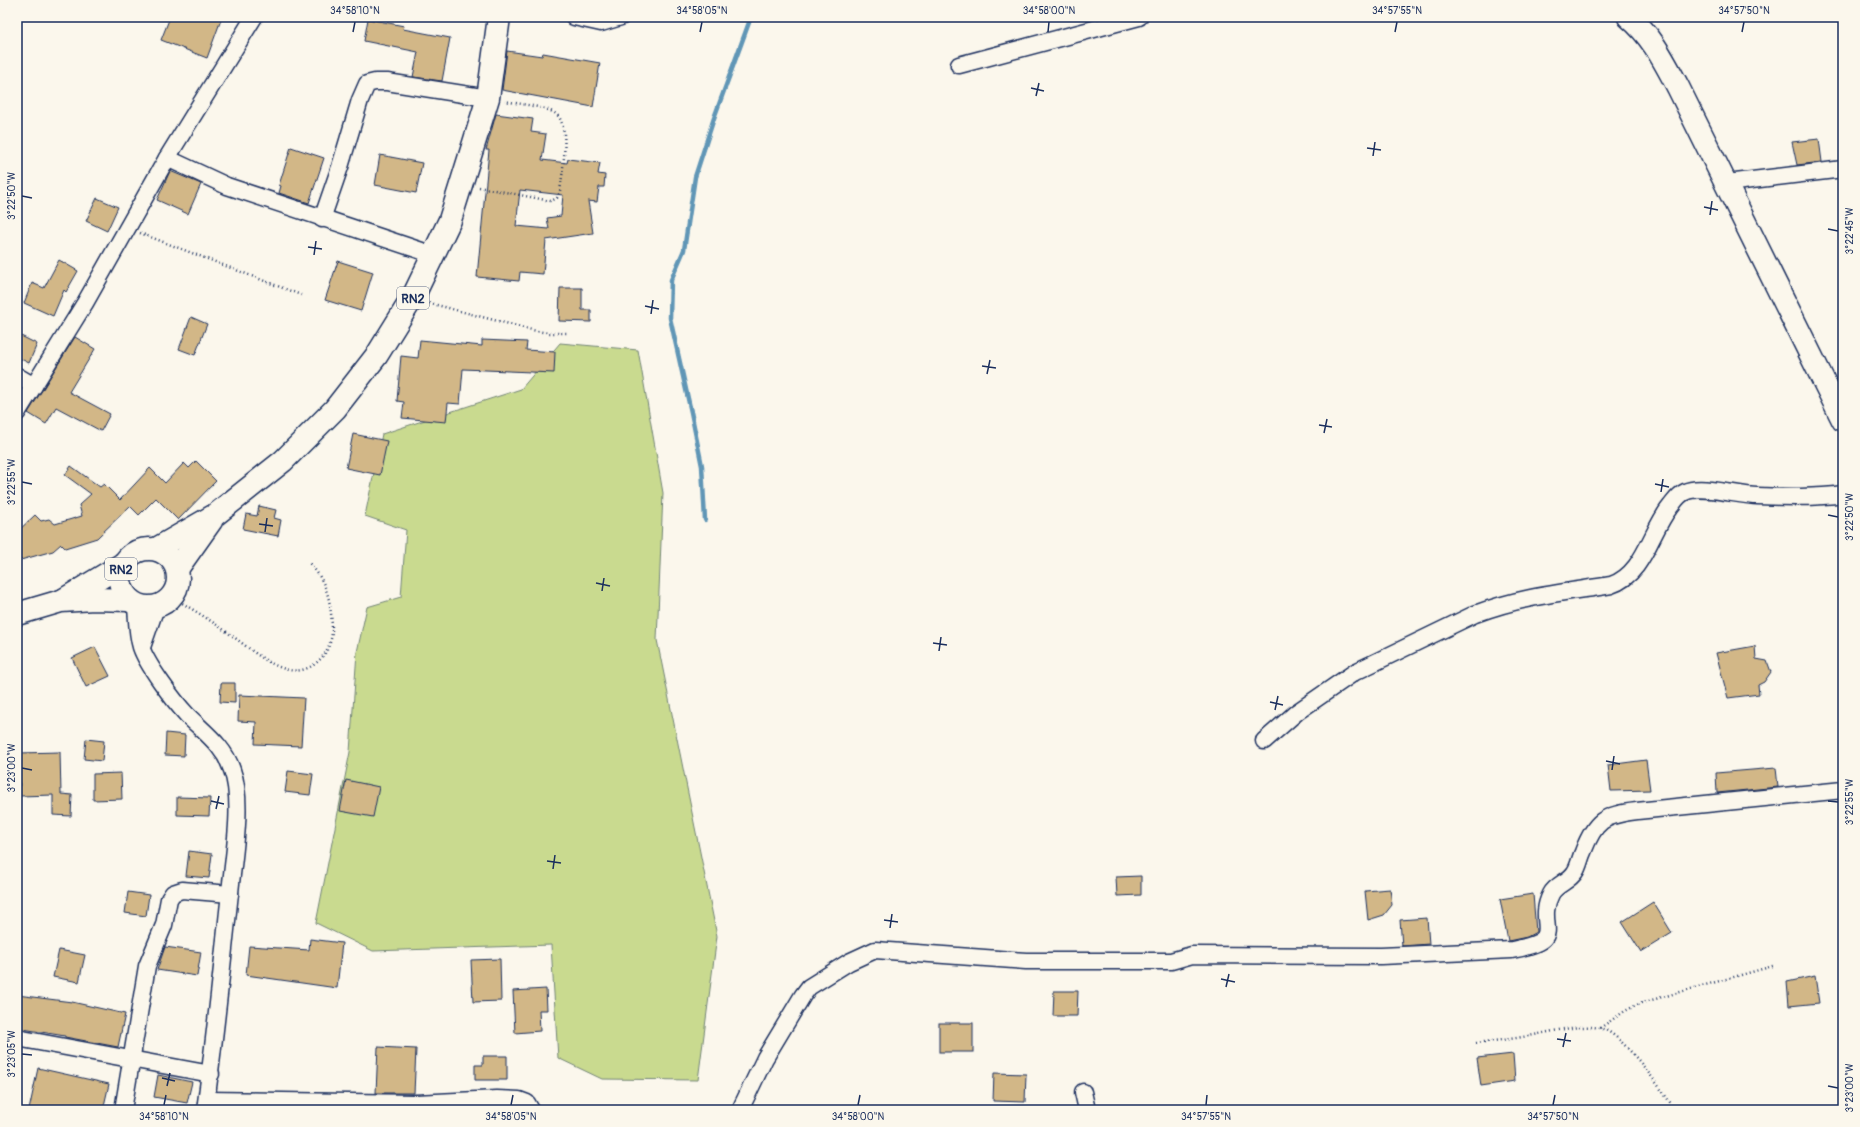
<svg xmlns="http://www.w3.org/2000/svg" width="1860" height="1127" font-family="Pangolin,sans-serif">
<style>
.green{fill:#c9da8f;stroke:#728476}
.lines{fill:none;stroke-linecap:round;stroke-linejoin:round}
.stream{stroke:#6196b6;stroke-width:4.5}
.building{fill:#d2b787;stroke:#1b2f5e;fill-rule:evenodd}
.street-casing{stroke:#1b2f5e;stroke-width:19}
.secondary-casing{stroke:#1b2f5e;stroke-width:25}
.primary-casing{stroke:#1b2f5e;stroke-width:25}
.path{stroke:#1b2f5e;stroke-width:2.5;stroke-dasharray:1 3;stroke-linecap:butt}
.street{stroke:#fbf7ec;stroke-width:16}
.secondary{stroke:#fbf7ec;stroke-width:22}
.primary{stroke:#fbf7ec;stroke-width:22}
.ticks{fill:none;stroke:#1b2f5e;stroke-width:1.5}
.labels{text-anchor:middle;stroke-width:4;stroke-linejoin:round;paint-order:stroke}
.shield{fill:#fbf7ec;stroke:#5e6b89;stroke-width:1}
.shield-label{font-size:13px;font-weight:bold;fill:#1b2f5e}
.neatline{fill:none;stroke:#1b2f5e;stroke-width:1.5}
.ticks-label{font-size:10px;text-anchor:middle;fill:#1b2f5e}
</style>
<rect width="100%" height="100%" fill="#fbf7ec"/>
<filter id="ink" filterUnits="userSpaceOnUse"><feTurbulence type="fractalNoise" baseFrequency=".025" numOctaves="2"/><feDisplacementMap in="SourceGraphic" scale="8" xChannelSelector="R" yChannelSelector="G"/><feConvolveMatrix kernelMatrix="1 2 1 2 8 2 1 2 1" color-interpolation-filters="sRGB"/></filter>
<g filter="url(#ink)">
<polygon class="green" points="560,343 638,350 663,493 657,640 717,936 698,1080 602,1079 558,1058 551,945 373,951 316,923 350,752 357,652 367,607 401,597 406,530 365,516 382,434 521,389"/>
<g class="lines">
<polyline class="stream" points="705,520 702,466 691,412 670,318 671,280 684,250 695,177 714,118 751,17"/>
</g>
<g class="building">
<polygon points="170,17 222,17 207,58 161,40"/>
<polygon points="368,19 404,26 403,29 450,38 442,81 413,77 418,52 364,41"/>
<polygon points="507,51 542,56 543,53 600,63 593,107 502,90"/>
<path d="M 496,114 L 533,119 L 531,132 L 546,134 L 542,160 L 567,163 L 568,159 L 600,163 L 598,174 L 605,175 L 604,187 L 599,187 L 597,202 L 588,201 L 593,233 L 546,240 L 543,274 L 520,272 L 519,281 L 477,277 L 489,150 L 486,150 ZM 520,190 L 563,195 L 561,216 L 547,218 L 549,229 L 516,226 Z"/>
<polygon points="1819,139 1822,162 1797,165 1792,142"/>
<polygon points="291,147 324,158 309,203 279,193 281,186 279,185"/>
<polygon points="380,155 422,163 416,193 375,185"/>
<polygon points="170,171 201,184 188,214 157,200"/>
<polygon points="97,198 118,207 107,231 86,221"/>
<polygon points="59,260 78,271 66,292 64,290 53,316 24,303 32,283 44,288"/>
<polygon points="338,261 373,272 361,311 325,300"/>
<polygon points="560,288 582,288 582,310 591,310 591,322 559,321"/>
<polygon points="191,317 207,324 195,355 179,349"/>
<polygon points="17,334 37,344 29,363 17,357"/>
<polygon points="75,337 95,349 69,392 110,414 101,431 56,407 46,424 28,413"/>
<polygon points="420,340 482,346 482,340 527,342 526,350 555,352 554,373 463,369 460,404 448,403 446,422 402,418 404,402 397,401 401,356 418,358"/>
<polygon points="353,434 387,441 380,475 346,468"/>
<polygon points="196,461 216,481 178,520 156,498 139,515 130,506 97,538 65,548 61,544 53,551 17,561 17,532 35,515 41,521 49,519 55,524 82,516 79,505 91,494 65,475 71,466 100,487 104,484 120,500 150,468 165,483 184,463 189,468"/>
<polygon points="259,506 276,510 274,518 281,520 278,536 243,529 246,514 257,516"/>
<polygon points="1755,646 1756,659 1767,661 1771,672 1764,682 1758,685 1759,694 1728,698 1716,653"/>
<polygon points="95,647 110,676 86,687 72,658"/>
<polygon points="221,683 235,683 235,703 220,702"/>
<polygon points="239,695 304,698 301,746 255,744 256,722 238,721"/>
<polygon points="166,733 185,735 184,756 165,755"/>
<polygon points="86,739 104,741 102,761 84,759"/>
<polygon points="60,752 61,794 72,795 71,816 53,815 53,795 20,796 19,753"/>
<polygon points="1646,760 1650,790 1611,791 1608,765"/>
<polygon points="1776,768 1778,787 1717,793 1716,773"/>
<polygon points="288,771 313,774 310,795 285,792"/>
<polygon points="121,773 122,799 93,800 93,774"/>
<polygon points="346,780 379,787 373,817 340,811"/>
<polygon points="177,797 210,798 209,816 177,815"/>
<polygon points="189,851 212,854 209,878 186,876"/>
<polygon points="1141,876 1141,895 1117,896 1116,877"/>
<polygon points="1390,889 1392,905 1384,915 1368,920 1365,891"/>
<polygon points="128,892 149,895 146,916 125,913"/>
<polygon points="1533,894 1536,932 1527,937 1508,941 1500,899"/>
<polygon points="1653,902 1672,933 1641,952 1622,922"/>
<polygon points="1427,918 1429,944 1402,946 1400,920"/>
<polygon points="310,939 342,943 337,988 246,975 249,946 309,950"/>
<polygon points="165,947 201,952 197,976 157,970"/>
<polygon points="59,950 85,955 79,982 53,977"/>
<polygon points="500,959 501,1001 473,1002 471,960"/>
<polygon points="1815,976 1819,1003 1789,1006 1787,982"/>
<polygon points="546,989 547,1010 539,1010 540,1031 515,1033 513,991"/>
<polygon points="1054,991 1078,991 1077,1016 1053,1016"/>
<polygon points="17,995 72,1002 125,1014 118,1047 65,1037 65,1036 17,1028"/>
<rect x="939" y="1023" width="34" height="29"/>
<polygon points="378,1047 416,1049 414,1093 376,1093"/>
<polygon points="1513,1054 1515,1081 1481,1086 1477,1058"/>
<polygon points="483,1056 507,1056 507,1080 475,1080 475,1065 483,1065"/>
<polygon points="38,1068 109,1084 103,1110 29,1110"/>
<polygon points="994,1073 1026,1074 1025,1102 993,1101"/>
<polygon points="158,1075 192,1082 187,1103 154,1097"/>
</g>
<g class="lines">
<g class="street-casing">
<g id="street">
<polyline points="574,17 601,23 621,17"/>
<polyline points="959,65 1139,17"/>
<polyline points="167,158 227,186 434,255"/>
<polyline points="1727,183 1843,169"/>
<polyline points="322,219 340,167 360,100 367,84 375,82 387,82 488,98"/>
<polyline points="17,376 34,386"/>
<polyline points="17,413 85,303 167,158 254,17"/>
<path d="M 136,606 C 137,619 137,634 141,647 C 147,665 174,701 187,715 C 205,733 224,746 232,770 C 244,802 233,859 230,893 C 222,966 215,1038 205,1110"/>
<polyline points="142,647 156,607"/>
<path d="M 1264,741 L 1297,712 L 1355,672 L 1475,614 C 1523,596 1562,593 1611,585 C 1644,574 1650,532 1670,507 C 1675,501 1678,495 1685,492 C 1700,484 1739,496 1757,496 C 1786,497 1815,498 1843,494"/>
<polyline points="17,1038 211,1074"/>
<polyline points="1083,1092 1087,1110"/>
<polyline points="207,1100 416,1103 497,1099 519,1100 527,1103 531,1110"/>
<polyline points="123,1110 147,966 164,925 169,899 173,893 182,890 230,894"/>
<path d="M 740,1110 L 765,1058 L 803,995 L 809,987 L 849,962 L 875,950 L 1026,961 L 1171,961 L 1192,955 L 1381,956 L 1512,950 C 1570,939 1534,927 1551,894 C 1556,884 1569,882 1575,872 C 1579,866 1580,858 1583,852 C 1595,820 1604,815 1637,811 L 1843,790"/>
</g>
</g>
<g class="secondary-casing">
<path id="secondary" d="M 1629,17 C 1652,36 1664,61 1678,87 L 1843,420"/>
</g>
<g class="primary-casing">
<g id="primary">
<circle cx="149" cy="578" r="29"/>
<polyline points="156,549 215,515 283,461 335,409 377,355 413,297 450,220 488,98 499,17"/>
<polyline points="177,569 211,521"/>
<polyline points="65,599 123,564"/>
<polyline points="17,614 61,601 94,599 129,600"/>
</g>
</g>
<g class="path">
<path d="M 479,187 L 551,201 L 557,198 L 560,192 C 562,174 571,125 556,114 C 545,106 518,104 505,101"/>
<polyline points="140,233 301,295"/>
<polyline points="429,303 532,330 548,333 568,333"/>
<path d="M 172,597 C 192,609 212,621 231,635 C 248,647 265,663 285,669 C 311,677 333,653 332,628 C 331,601 327,581 308,562"/>
<polyline points="1600,1028 1625,1011 1641,1003 1773,966"/>
<path d="M 1476,1043 C 1491,1041 1506,1040 1522,1037 C 1544,1034 1582,1022 1603,1029 C 1623,1035 1663,1091 1675,1110"/>
</g>
<use href="#street" class="street"/>
<use href="#secondary" class="secondary"/>
<use href="#primary" class="primary"/>
</g>
</g>
<path class="ticks" d="M 353,32 L 355,22M 700,32 L 702,22M 1048,32 L 1049,22M 1395,32 L 1397,22M 1742,32 L 1744,22M 1031,88 L 1044,91M 1036,96 L 1039,83M 1367,148 L 1381,150M 1373,156 L 1375,142M 22,196 L 32,198M 1704,207 L 1718,210M 1710,215 L 1712,201M 1828,229 L 1838,231M 308,247 L 322,249M 314,255 L 316,241M 645,306 L 659,309M 651,314 L 653,300M 982,366 L 996,368M 987,374 L 990,360M 1319,425 L 1332,427M 1324,433 L 1327,419M 22,482 L 32,484M 1655,484 L 1669,487M 1661,492 L 1663,479M 1828,515 L 1838,517M 259,524 L 273,526M 265,532 L 267,518M 596,583 L 610,586M 602,591 L 604,578M 933,643 L 947,645M 939,651 L 941,637M 1270,702 L 1283,705M 1275,710 L 1278,696M 1606,761 L 1620,764M 22,768 L 32,770M 1612,770 L 1614,756M 211,801 L 224,804M 1828,801 L 1838,802M 216,809 L 219,796M 547,861 L 561,863M 553,869 L 555,855M 884,920 L 898,922M 890,928 L 892,914M 1221,979 L 1235,982M 1226,987 L 1229,974M 1557,1039 L 1571,1041M 1563,1047 L 1566,1033M 22,1054 L 32,1055M 162,1078 L 175,1081M 167,1086 L 170,1073M 1828,1086 L 1838,1088M 164,1105 L 166,1095M 511,1105 L 513,1095M 858,1105 L 860,1095M 1206,1105 L 1207,1095M 1553,1105 L 1555,1095"/>
<g class="labels">
<g class="shield">
<rect x="397" y="287" width="32" height="22" rx="3"/>
<rect x="105" y="558" width="32" height="22" rx="3"/>
</g>
<g class="shield-label">
<text x="413" y="303">RN2</text>
<text x="121" y="574">RN2</text>
</g>
</g>
<rect width="1860" height="1127" fill="none" stroke="#fbf7ec" stroke-width="44"/>
<rect x="22" y="22" width="1816" height="1083" class="neatline"/>
<g class="ticks-label">
<text x="355" y="14">34°58'10"N</text>
<text x="702" y="14">34°58'05"N</text>
<text x="1049" y="14">34°58'00"N</text>
<text x="1397" y="14">34°57'55"N</text>
<text x="1744" y="14">34°57'50"N</text>
<text transform="translate(11 196) rotate(-90)" y="4">3°22'50"W</text>
<text transform="translate(1849 231) rotate(-90)" y="4">3°22'45"W</text>
<text transform="translate(11 482) rotate(-90)" y="4">3°22'55"W</text>
<text transform="translate(1849 517) rotate(-90)" y="4">3°22'50"W</text>
<text transform="translate(11 768) rotate(-90)" y="4">3°23'00"W</text>
<text transform="translate(1849 802) rotate(-90)" y="4">3°22'55"W</text>
<text transform="translate(11 1054) rotate(-90)" y="4">3°23'05"W</text>
<text transform="translate(1849 1088) rotate(-90)" y="4">3°23'00"W</text>
<text x="164" y="1120">34°58'10"N</text>
<text x="511" y="1120">34°58'05"N</text>
<text x="858" y="1120">34°58'00"N</text>
<text x="1206" y="1120">34°57'55"N</text>
<text x="1553" y="1120">34°57'50"N</text>
</g>
</svg>
